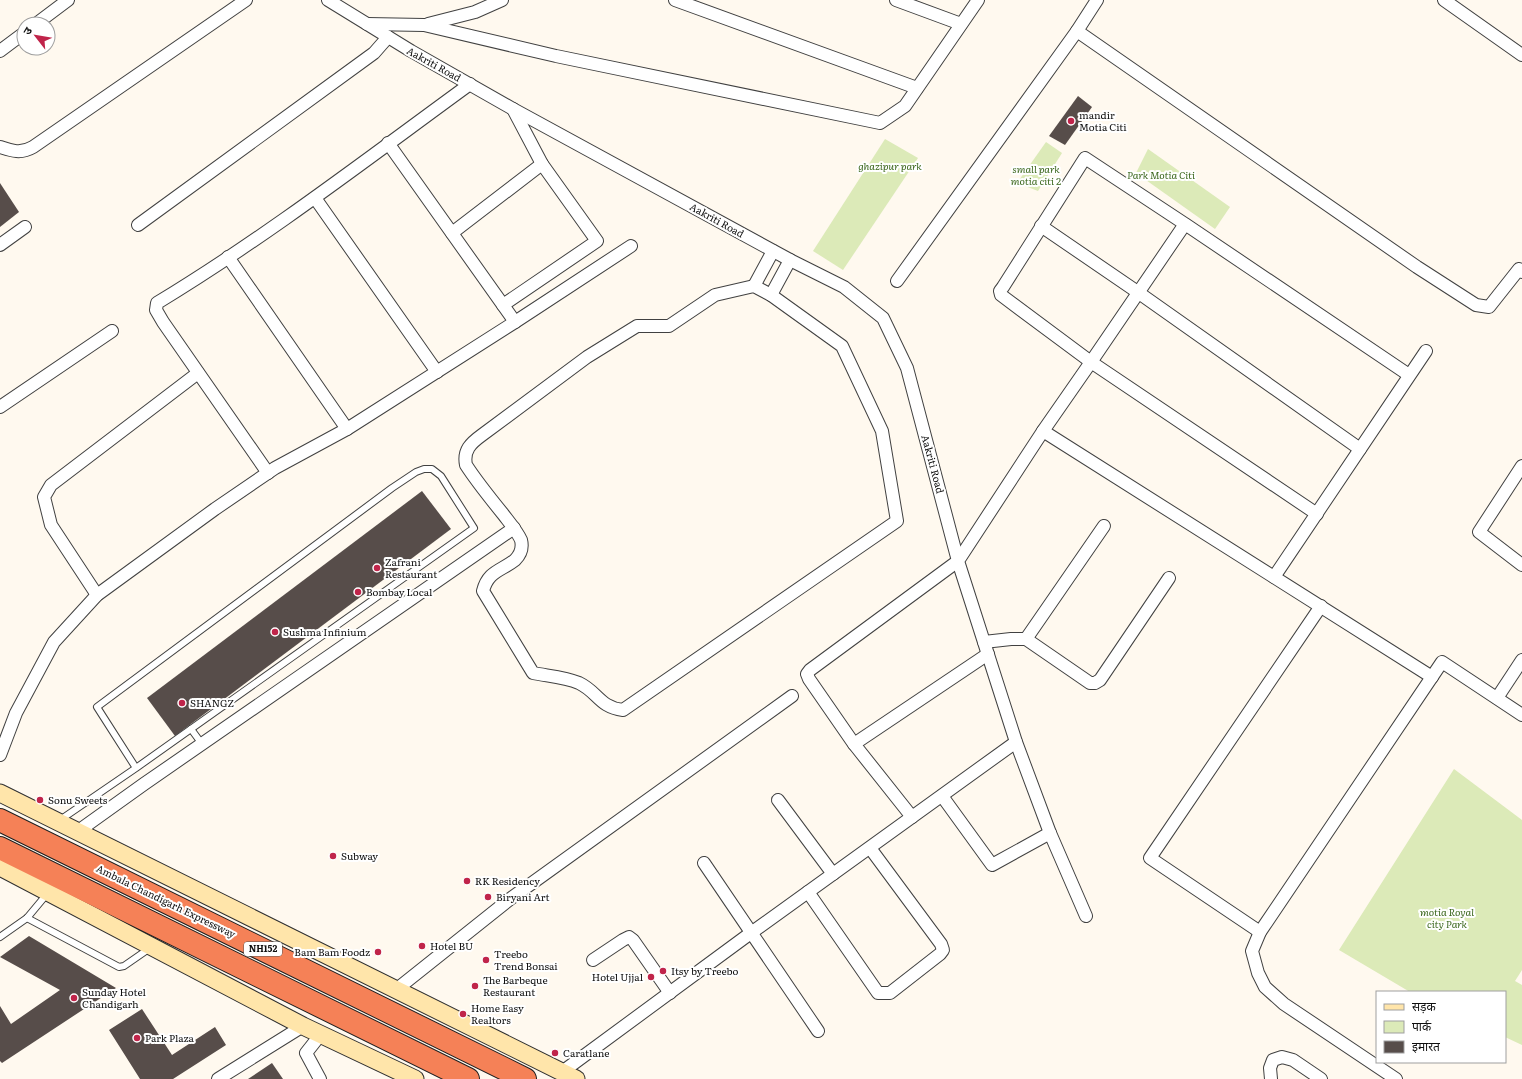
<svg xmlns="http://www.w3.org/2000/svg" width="1522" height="1079" font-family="Literata,'Noto Sans Devanagari',serif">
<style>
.green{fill:#dceab8}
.building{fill:#574d4a}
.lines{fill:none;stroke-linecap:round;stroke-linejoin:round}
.lane-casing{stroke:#414141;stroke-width:8}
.street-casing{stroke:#414141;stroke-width:14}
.secondary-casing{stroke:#303030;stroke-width:19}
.highway-casing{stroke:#1f1f1f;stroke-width:24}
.lane{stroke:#fff;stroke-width:6}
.street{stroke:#fff;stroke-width:12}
.secondary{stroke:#ffe5aa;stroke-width:17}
.highway{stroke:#f58157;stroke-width:22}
.poi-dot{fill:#c0244a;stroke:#fff;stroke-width:1.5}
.labels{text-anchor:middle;stroke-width:4;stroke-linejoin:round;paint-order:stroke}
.shield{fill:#fff;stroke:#565656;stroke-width:1}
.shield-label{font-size:9px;font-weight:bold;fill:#0e0e0e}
.street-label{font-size:10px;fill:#0e0e0e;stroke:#fff}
.poi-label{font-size:10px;fill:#0e0e0e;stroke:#fff;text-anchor:start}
.park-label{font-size:10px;font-style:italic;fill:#3b671d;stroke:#fff}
</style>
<rect width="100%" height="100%" fill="#fff9ef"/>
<g class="green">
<polygon points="885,139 918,158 843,270 813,251"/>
<polygon points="1046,142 1062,153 1038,191 1017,183"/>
<polygon points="1148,149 1230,207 1215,229 1136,173"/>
<polygon points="1454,769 1522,820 1522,970 1515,981 1522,985 1522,1045 1505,1037 1505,992 1410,992 1339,950"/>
</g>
<g class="building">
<polygon points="1078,96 1092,107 1065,145 1049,136"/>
<polygon points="0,183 19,212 0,227"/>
<polygon points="422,491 451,529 175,736 147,698"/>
<polygon points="29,936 116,988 2,1063 0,1061 0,1006 11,1024 60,990 0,957"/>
<polygon points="142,1009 172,1055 215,1027 226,1045 173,1079 140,1079 109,1030"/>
<polygon points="272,1063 283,1079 248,1079"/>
</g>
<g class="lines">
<g class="lane-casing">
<g id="lane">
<polyline points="191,729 202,744"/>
<polyline points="60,820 136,768 97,707 392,488 416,472 424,469 432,469 441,476 474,528 136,768"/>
<polyline points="27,918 119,967 124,966 150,948"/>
<polyline points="0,937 27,918 47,894"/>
</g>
</g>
<g class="street-casing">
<g id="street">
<polyline points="328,0 411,51 513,109 790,260 844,287 883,318 907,368 958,561 810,670 807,674 809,679 854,744 912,817"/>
<polyline points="675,0 917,88"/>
<polyline points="896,0 961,24"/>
<polyline points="1097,0 1077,31 1417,267 1476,305 1489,307 1519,269 1522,272"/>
<polyline points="1444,0 1522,55"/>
<polyline points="36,24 68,0"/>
<polyline points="367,24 424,25 556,56 880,123 905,106 978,0"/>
<polyline points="428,24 475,12 502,0"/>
<polyline points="0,51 24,33"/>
<polyline points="388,143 515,322"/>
<path d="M 0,147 C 12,151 21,154 33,147 L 246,0"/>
<polyline points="315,198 437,372"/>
<polyline points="1185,224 1085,158 1003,287 1000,291 1001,295 1091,362 1185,224 1409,375"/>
<polyline points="138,225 374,53 388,37"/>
<polyline points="1041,226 1139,293 1360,449"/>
<polyline points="452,233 542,164"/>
<polyline points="0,245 25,227"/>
<polyline points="228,257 347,429"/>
<polyline points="897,281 1077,31"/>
<path d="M 754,286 L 771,295 L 842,346 L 882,431 L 897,521 L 623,710 C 599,707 598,692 579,683 C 565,677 548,676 533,673 L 483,591 C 488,571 501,571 515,560 C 520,555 523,548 521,540 C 517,531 509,522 503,514 C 490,498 477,482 466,465 C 463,450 471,443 482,435 L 587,357 L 637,326 L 669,326 L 715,295 Z"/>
<polyline points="754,286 773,251"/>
<polyline points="771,295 790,260"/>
<polyline points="503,305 597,241 542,164 513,109"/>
<polyline points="0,407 112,331"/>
<polyline points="1043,431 1091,362 1317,514"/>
<polyline points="1522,466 1479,532 1522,565"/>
<path d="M 268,473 L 163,322 L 156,310 L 157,303 C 266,237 367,159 470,84"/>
<polyline points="1274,577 1426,351"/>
<polyline points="97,595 51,525 44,497 51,485 198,373"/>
<polyline points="1026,639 1104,526"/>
<polyline points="984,642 1011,639 1026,639 1090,683 1095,683 1100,680 1169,578"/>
<polyline points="1497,698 1522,660"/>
<polyline points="854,744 988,654"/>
<polyline points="0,755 16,713 54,642 97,595 215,509 275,468 347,429 515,322 631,246"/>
<polyline points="942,796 992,865 1050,833"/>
<polyline points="778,800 833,874"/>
<polyline points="77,832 144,784 514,528"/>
<polyline points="704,863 818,1031"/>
<polyline points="808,892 878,993 890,993 940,954 943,950 941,944 870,848"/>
<polyline points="1086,916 1050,833 1016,742 958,561 1043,431 1432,677"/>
<polyline points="1260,932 1150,858 1321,606"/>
<polyline points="593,960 623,940 629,937 633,940 670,993"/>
<polyline points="397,989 510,899 792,696"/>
<polyline points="562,1072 744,938 1016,742"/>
<polyline points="218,1079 303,1026"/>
<polyline points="320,1079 306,1053 321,1034"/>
<polyline points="1271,1079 1270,1068 1273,1060 1282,1057 1293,1060 1321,1079"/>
<polyline points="1396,1079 1284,1004 1265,987 1258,973 1252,951 1260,932 1442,662 1522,715"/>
</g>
</g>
<g class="secondary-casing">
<g id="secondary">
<polyline points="0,793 576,1079"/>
<polyline points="0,867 303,1026 415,1079"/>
</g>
</g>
<g class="highway-casing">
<g id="highway">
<polyline points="0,820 525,1079"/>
<polyline points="0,848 468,1079"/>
</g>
</g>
<use href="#lane" class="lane"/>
<use href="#street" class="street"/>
<use href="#secondary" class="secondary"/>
<use href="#highway" class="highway"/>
</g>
<g class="poi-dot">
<circle cx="1071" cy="121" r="4"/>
<circle cx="377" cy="568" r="4"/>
<circle cx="358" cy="592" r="4"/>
<circle cx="275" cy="632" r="4"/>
<circle cx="182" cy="703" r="4"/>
<circle cx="40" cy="800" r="4"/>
<circle cx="333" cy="856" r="4"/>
<circle cx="467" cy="881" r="4"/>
<circle cx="488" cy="897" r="4"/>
<circle cx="422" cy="946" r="4"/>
<circle cx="378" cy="952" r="4"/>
<circle cx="486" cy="960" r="4"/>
<circle cx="663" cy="971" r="4"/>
<circle cx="651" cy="977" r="4"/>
<circle cx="475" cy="986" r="4"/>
<circle cx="74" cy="998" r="4"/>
<circle cx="463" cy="1014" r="4"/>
<circle cx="137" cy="1038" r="4"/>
<circle cx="555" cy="1053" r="4"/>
</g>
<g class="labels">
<rect class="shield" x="244" y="942" width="38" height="14" rx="3"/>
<g class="shield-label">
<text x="263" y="952">NH152</text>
</g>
<g class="street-label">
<text transform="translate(434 64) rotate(29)" y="4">Aakriti Road</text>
<text transform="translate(717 220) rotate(29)" y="4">Aakriti Road</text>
<text transform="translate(933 464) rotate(75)" y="4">Aakriti Road</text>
<text transform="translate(166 901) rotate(26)" y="4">Ambala Chandigarh Expressway</text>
</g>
<g class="poi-label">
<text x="1079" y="119">mandir<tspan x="1079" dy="12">Motia Citi</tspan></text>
<text x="385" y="566">Zafrani<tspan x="385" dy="12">Restaurant</tspan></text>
<text x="366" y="596">Bombay Local</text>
<text x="283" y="636">Sushma Infinium</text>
<text x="190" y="707">SHANGZ</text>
<text x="48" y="804">Sonu Sweets</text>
<text x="341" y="860">Subway</text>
<text x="475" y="885">RK Residency</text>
<text x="496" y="901">Biryani Art</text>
<text x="430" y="950">Hotel BU</text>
<text x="370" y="956" text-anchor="end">Bam Bam Foodz</text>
<text x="494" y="958">Treebo<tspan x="494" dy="12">Trend Bonsai</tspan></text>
<text x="671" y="975">Itsy by Treebo</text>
<text x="643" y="981" text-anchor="end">Hotel Ujjal</text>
<text x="483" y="984">The Barbeque<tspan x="483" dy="12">Restaurant</tspan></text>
<text x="82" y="996">Sunday Hotel<tspan x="82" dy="12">Chandigarh</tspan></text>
<text x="471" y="1012">Home Easy<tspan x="471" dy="12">Realtors</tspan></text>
<text x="145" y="1042">Park Plaza</text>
<text x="563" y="1057">Caratlane</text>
</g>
<g class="park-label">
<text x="890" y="170">ghazipur park</text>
<text x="1036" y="173">small park<tspan x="1036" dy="12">motia citi 2</tspan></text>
<text x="1161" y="179">Park Motia Citi</text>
<text x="1447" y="916">motia Royal<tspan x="1447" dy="12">city Park</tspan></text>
</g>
</g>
<rect x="1376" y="991" width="130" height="72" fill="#ffffff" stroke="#9f9f9f"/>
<rect x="1384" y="1004" width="20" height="6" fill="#ffe5aa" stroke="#9f9f9f"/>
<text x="1412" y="1011" font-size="12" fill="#0e0e0e">सड़क</text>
<rect x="1384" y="1021" width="20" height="12" fill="#dceab8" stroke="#9f9f9f"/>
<text x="1412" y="1031" font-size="12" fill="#0e0e0e">पार्क</text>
<rect x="1384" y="1041" width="20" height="12" fill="#574d4a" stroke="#9f9f9f"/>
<text x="1412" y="1051" font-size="12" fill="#0e0e0e">इमारत</text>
<g transform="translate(36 36) rotate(301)"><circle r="19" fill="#ffffff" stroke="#9f9f9f"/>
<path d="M0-3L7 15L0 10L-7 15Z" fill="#c0244a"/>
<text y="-6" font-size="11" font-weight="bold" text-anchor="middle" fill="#0e0e0e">उ</text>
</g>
</svg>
